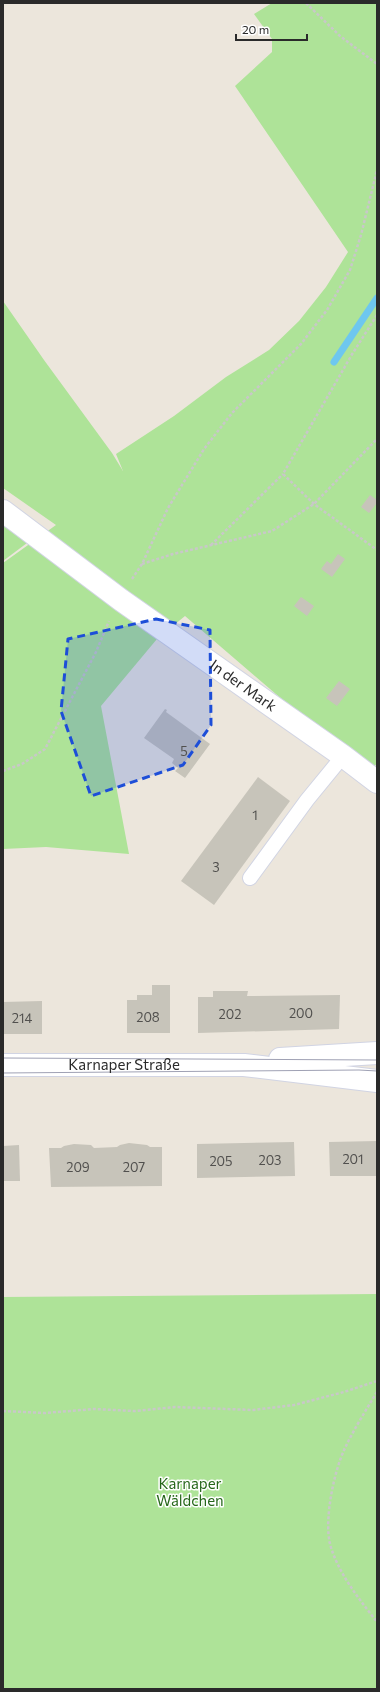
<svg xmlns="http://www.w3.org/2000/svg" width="380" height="1692" font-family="Commissioner,sans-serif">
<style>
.green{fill:#aee398}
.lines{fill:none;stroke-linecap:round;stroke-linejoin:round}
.stream{stroke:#6ec7ef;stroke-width:7}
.building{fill:#c7c4ba}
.service-casing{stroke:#d1d4e3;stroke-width:16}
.minor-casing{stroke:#d1d4e3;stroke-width:24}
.secondary-casing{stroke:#d1d4e3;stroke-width:24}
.path{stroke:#c8c8c8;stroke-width:2.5;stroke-dasharray:3 2;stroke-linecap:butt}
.service{stroke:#fff;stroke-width:14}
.minor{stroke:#fff;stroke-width:22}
.secondary{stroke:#fff;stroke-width:22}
.tram{stroke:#9fa1b4;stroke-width:1}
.marked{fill:#1d4ed8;fill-opacity:0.2;stroke:#1d4ed8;stroke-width:3;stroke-dasharray:8 5;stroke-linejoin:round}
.labels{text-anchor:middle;stroke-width:3;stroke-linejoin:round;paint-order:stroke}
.number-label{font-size:13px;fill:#51504e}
.street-label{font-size:15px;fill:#2a2a2a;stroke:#fff}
.park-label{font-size:15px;fill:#26671a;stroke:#fff}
</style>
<rect width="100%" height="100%" fill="#ece6dc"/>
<g class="green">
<polygon points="272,3 377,3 377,763 369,774 185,616 157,639 101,706 129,854 46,847 3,849 3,563 56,525 3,488 3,301 44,360 112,453 123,471 116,454 174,416 226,377 269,350 299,321 326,287 348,252 235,86 272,52 272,39 254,14"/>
<polygon points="3,521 31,540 3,561"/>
<polygon points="377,1294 377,1689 3,1689 3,1297"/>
</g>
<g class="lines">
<polyline class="stream" points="334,362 377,298"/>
</g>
<g class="building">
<polygon points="370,495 377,500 377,503 369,513 361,507"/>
<polygon points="338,554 345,559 332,577 321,569 327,561 331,564"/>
<polygon points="301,597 314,606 307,616 294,606"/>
<polygon points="339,681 350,689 337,706 326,698"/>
<polygon points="165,709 167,710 166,712 210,744 185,778 175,771 178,768 172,763 174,759 144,738"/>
<polygon points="258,777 290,801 214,905 181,881"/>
<polygon points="152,985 170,985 170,1033 127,1033 127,1000 137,1000 137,995 152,995"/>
<polygon points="213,991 248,991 247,996 340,995 339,1029 198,1033 198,997 213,997"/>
<polygon points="42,1001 42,1034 3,1034 3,1002"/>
<polygon points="377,1141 377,1176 330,1176 329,1142"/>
<polygon points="294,1142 295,1176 197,1178 197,1144"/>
<polygon points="129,1143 147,1145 150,1147 162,1147 162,1186 51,1187 49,1148 61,1148 64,1146 74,1144 91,1145 94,1148 117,1147 120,1145"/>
<polygon points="19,1145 20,1181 3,1181 3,1146"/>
</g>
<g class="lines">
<g class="service-casing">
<polyline id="service" points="250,878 307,800 343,756"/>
</g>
<g class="minor-casing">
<g id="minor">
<path id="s1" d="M 3,511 L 121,600 L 343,756 L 377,782"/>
</g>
</g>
<g class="secondary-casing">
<g id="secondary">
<polyline points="280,1059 377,1053"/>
<path id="s2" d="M 3,1065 L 244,1065 L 377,1081"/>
</g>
</g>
<g class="path">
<polyline points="306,3 340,36 377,64"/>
<polyline points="377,315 351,356 283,474 314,504 377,550"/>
<polyline points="211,545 283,474"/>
<polyline points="142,564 173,554 272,531 314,504 377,439"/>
<polyline points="132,579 142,564 168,508 204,449 232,413 301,344 327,310 350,270 361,235 377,170"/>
<polyline points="3,771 22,764 45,749 96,652 109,621"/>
<path d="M 377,1392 C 366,1410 354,1429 345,1448 C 334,1471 324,1519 330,1544 C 338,1573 359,1599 377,1622"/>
<polyline points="3,1411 45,1413 94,1409 135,1411 175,1407 253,1410 294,1405 344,1392 377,1381"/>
</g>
<use href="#service" class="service"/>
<use href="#minor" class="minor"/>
<use href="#secondary" class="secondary"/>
<g class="tram">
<polyline points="3,1058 377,1060"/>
<polyline points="3,1073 359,1070 377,1071"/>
</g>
</g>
<path class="marked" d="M 156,619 L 210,630 L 211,725 L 183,765 L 91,796 L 61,711 L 68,639 Z"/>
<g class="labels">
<g class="number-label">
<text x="184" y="756">5</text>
<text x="255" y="820">1</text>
<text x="216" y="872">3</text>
<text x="301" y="1018">200</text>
<text x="230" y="1019">202</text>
<text x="148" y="1022">208</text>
<text x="22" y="1023">214</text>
<text x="353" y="1164">201</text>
<text x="270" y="1165">203</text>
<text x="221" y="1166">205</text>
<text x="78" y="1172">209</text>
<text x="134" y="1172">207</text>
</g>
<g class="street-label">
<text dy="5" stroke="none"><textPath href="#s1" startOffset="297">In der Mark</textPath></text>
<text dy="5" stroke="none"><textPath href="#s2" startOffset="121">Karnaper Straße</textPath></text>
</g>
<g class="park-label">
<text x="190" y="1489">Karnaper<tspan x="190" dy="17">Wäldchen</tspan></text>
</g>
</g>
<rect width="380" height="1692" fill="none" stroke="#2a2a2a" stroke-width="8"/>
<path d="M236 34v6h71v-6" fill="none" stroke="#2a2a2a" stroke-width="2"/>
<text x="242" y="34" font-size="12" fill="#2a2a2a" stroke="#ffffff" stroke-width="3" paint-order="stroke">20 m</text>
</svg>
